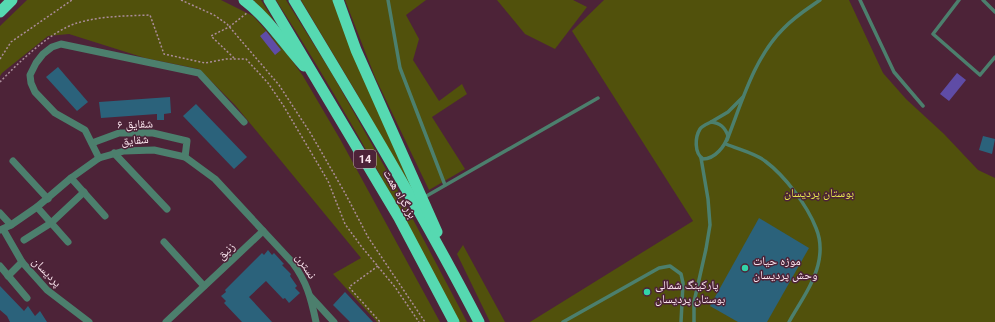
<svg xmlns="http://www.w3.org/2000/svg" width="995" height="322" font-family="Roboto,'Noto Naskh Arabic',sans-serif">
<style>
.green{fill:#51510c}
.water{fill:#5f4ca6}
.building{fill:#2b627b}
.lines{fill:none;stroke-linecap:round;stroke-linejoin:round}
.path{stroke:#ab8c9a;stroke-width:1.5;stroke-dasharray:2 2;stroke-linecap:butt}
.service{stroke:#4c7f6d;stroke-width:3.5}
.minor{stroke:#4c7f6d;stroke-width:7}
.trunk{stroke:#56d9b1;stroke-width:11}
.poi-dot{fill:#32d4a9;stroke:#4d2338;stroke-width:1.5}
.labels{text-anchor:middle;stroke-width:3;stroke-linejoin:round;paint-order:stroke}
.shield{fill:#4d2338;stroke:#c7abb7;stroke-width:1}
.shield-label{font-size:11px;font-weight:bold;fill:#fbe5ee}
.street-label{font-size:12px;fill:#fbe5ee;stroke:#4d2338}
.park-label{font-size:12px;fill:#e6e74d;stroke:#4d2338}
.poi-label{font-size:12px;fill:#fbe5ee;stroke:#4d2338;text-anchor:start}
</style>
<rect width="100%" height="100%" fill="#4d2338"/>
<g class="green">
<polygon points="27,0 221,0 253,16 288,55 303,76 340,139 440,322 377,322 333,274 361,258 235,105 199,69 145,58 69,34 48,36 2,73 0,76 0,26"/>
<polygon points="253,0 261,0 290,47 259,6"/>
<path d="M 276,0 L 286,0 L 331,72 L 396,187 L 467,322 L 458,322 C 402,212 343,104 276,0 Z"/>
<polygon points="301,0 334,0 424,213 356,92"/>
<polygon points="345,0 426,0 406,15 419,39 413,60 439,101 462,84 467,94 432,117 465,169 429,190 375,77"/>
<polygon points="497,0 573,0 587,7 555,49 525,34"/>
<polygon points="604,0 849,0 883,73 906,99 944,134 978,170 995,178 995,322 530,322 693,221 572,31"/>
<polygon points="463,245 505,322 490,322 457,254"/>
</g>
<g class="water">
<polygon points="266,31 281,50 275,55 260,36"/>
<polygon points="957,73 966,80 949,101 940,94"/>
</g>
<g class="building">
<polygon points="58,67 88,102 77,111 46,77"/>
<polygon points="170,97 171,113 164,114 164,120 157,120 157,114 101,118 99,102"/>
<polygon points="196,104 247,157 234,169 183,116"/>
<polygon points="983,136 995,139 992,154 979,150"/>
<polygon points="759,218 809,248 767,322 738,322 710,306"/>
<polygon points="268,250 272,255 274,253 284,264 282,265 291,274 290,276 297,286 295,288 300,293 289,303 285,298 283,299 266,281 249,297 272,322 242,322 224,303 226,301 221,296 226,292 225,290 262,253 264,255"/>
<polygon points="0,286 24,311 28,306 35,316 40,311 47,322 10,322 7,316 0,310"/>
<polygon points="345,292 373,322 350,322 333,305"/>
</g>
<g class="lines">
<g class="path">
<polyline points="181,0 214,15 227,24 279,85 311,134 345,193 368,237 425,322"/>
<polyline points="234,58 211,36 229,27 247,13"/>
<polyline points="0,59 11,42 72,0"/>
<path d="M 0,82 C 19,62 51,31 77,23 C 101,16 125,16 150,15 L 164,54 L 205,63 L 226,59 L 246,59 L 268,83 L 283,105 L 328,181 L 345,224 L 361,246 L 395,287 L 419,322"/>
<polyline points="378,266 349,287 380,322"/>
</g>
<g class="service">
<polyline points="388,0 400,68 445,185"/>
<polyline points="860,0 894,72 923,106"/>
<polyline points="959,0 933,34 980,75 995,57"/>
<polyline points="983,0 995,12"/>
<path d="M 711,122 C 720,123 725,127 728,136 C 725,146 715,159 703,159 C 694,153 695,137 700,129 C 702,126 707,124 711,122 Z"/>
<polyline points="711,122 728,112 743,97"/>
<path d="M 727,140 C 742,102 754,58 783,29 C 794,17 807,9 820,0"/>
<path d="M 726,144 C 737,149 755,153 765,161 C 785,176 807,205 816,228 C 821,240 821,253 818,265 C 813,285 799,304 789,322"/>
<polyline points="423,198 598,98"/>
<polyline points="563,322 659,268 670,266 681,274 683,283 681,322"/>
<polyline points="694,322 694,302 706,249 710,225 708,199 701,158"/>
</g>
<g class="minor">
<polyline points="92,143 119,133 153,133 187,141 185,157"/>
<polyline points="114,153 167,209"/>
<polyline points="99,158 85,130 55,113 35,92 31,83 30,75 36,63 43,54 52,47 61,44 199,73 244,122"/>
<polyline points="13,161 48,199"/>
<polyline points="71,178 105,216"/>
<polyline points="37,207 68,242"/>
<polyline points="0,213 11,225"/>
<polyline points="3,229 22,262 47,290 89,322"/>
<path d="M 0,230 L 11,225 L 37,207 L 71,178 L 99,158 L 124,151 L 154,150 L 185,157 L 215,179 L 292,262 C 307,282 311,298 316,322"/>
<polyline points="24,240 51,223 84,192"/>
<polyline points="164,242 204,286"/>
<polyline points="0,266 27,298"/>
<polyline points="8,276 22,262"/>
<polyline points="311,297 334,322"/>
<polyline points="166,322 263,231"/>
</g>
<g class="trunk">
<path d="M 244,0 C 268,18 284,44 304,66"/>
<polyline points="269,0 399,218 454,322"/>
<path d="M 294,0 C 358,106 422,212 479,322"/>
<polyline points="338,0 356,50 437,232"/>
<polyline points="0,12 12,0"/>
</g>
</g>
<g class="poi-dot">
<circle cx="745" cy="268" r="4"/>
<circle cx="647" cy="292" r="4"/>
</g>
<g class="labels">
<rect class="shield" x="354" y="150" width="22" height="18" rx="3"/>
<g class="shield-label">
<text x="365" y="163">14</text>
</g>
<g class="street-label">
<text transform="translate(135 124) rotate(-2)" y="4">شقایق ۶</text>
<text transform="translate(135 140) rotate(-4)" y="4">شقایق</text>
<text transform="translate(400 194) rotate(60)" y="4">بزرگراه همت</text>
<text transform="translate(226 251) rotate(-43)" y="4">زنبق</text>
<text transform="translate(306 266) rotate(57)" y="4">نسترن</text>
<text transform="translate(47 272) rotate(46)" y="4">پردیسان</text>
</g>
<g class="park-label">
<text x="819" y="197">بوستان پردیسان</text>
</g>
<g class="poi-label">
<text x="753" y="265">موزه حیات<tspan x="753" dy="14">وحش پردیسان</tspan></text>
<text x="655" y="289">پارکینگ شمالی<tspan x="655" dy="14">بوستان پردیسان</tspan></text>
</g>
</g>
</svg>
